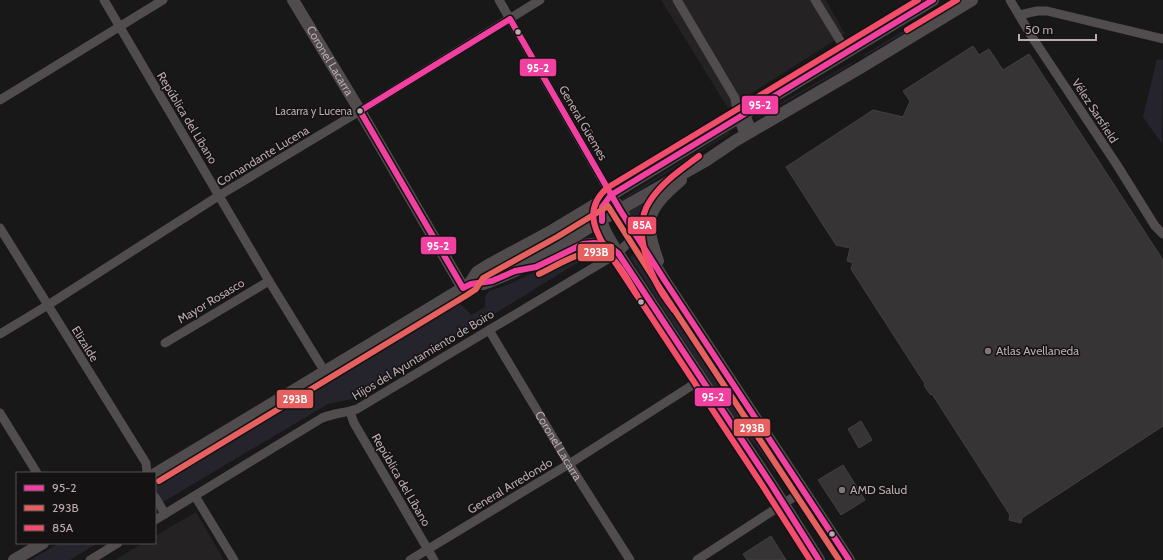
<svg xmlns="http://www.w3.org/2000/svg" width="1163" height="560" font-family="Cabin,sans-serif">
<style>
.built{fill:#242222}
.green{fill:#25232c}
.building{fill:#363434;stroke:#444041}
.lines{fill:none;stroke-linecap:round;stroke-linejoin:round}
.street{stroke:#514c4d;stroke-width:9}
.secondary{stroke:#504b4c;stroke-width:12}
.bus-1-casing{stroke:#141212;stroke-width:9}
.bus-2-casing{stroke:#141212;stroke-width:9}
.bus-3-casing{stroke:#141212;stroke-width:9}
.bus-1{stroke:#f240a1;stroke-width:6}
.bus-2{stroke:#e66060;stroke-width:6}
.bus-3{stroke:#f44d6c;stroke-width:6}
.bus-dot{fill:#baa9ad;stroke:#141212;stroke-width:1.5}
.poi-dot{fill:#817679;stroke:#141212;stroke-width:1.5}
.labels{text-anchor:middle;stroke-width:3;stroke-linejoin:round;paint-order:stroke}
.bus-label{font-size:11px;fill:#baa9ad;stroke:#141212;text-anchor:end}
.street-label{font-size:12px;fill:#baa9ad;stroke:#141212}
.poi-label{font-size:12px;fill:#baa9ad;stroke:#141212;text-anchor:start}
.line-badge{stroke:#141212;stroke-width:1.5}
.badge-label{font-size:11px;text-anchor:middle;font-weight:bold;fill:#fff}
</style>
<rect width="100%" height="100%" fill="#181818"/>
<g class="built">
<polygon points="661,0 826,0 845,34 728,108"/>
<polygon points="196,512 224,560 115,560 143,543 155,543 155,536"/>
</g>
<g class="green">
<polygon points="954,0 959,0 865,56 864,55"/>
<polygon points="1157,59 1163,60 1162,144 1143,117"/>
<polygon points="851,63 852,64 757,118 756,117"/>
<polygon points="729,132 730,133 623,200 622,199"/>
<polygon points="676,182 661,195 646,239 627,210"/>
<polygon points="588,219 590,220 555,243 480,280 480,276 554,241"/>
<path d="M 584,249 L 593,249 L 595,252 L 364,394 L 352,399 L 328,404 L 163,502 L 161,502 L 155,489 L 157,484 L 449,304 C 461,301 464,307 471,315 L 485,307 L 485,299 L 486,295 L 489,291 L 507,285 Z"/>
<polygon points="636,253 778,471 775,473 757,447 740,427 630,257"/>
<polygon points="59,543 98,543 70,560 31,560"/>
</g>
<g class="building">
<polygon points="973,46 979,55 989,49 1003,70 1029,54 1163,260 1163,426 1022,518 1021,523 1009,520 1010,515 932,394 931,395 927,390 924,385 925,384 851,269 853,263 847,261 850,248 836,245 786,167 873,110 903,117 910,101 903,91"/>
<polygon points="861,421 872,440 859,448 848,429"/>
<polygon points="843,465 865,500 841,515 818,480"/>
<polygon points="771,536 786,560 747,560 743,554"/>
</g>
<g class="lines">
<g class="street">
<polyline points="104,0 269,281 325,372"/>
<polyline points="499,0 611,195"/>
<polyline points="677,0 735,98 738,118 745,136"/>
<polyline points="815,0 847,52"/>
<polyline points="1010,0 1032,37 1117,165 1155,226 1163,234"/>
<polyline points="1019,15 1037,11 1047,11 1163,39"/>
<polyline points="0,100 163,0"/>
<polyline points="743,109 753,132"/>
<polyline points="0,228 146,463 147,473"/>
<path id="s1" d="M 489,330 L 569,464 L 630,560"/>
<polyline points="0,334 48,305 220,195 360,111 540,0"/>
<polyline points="165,343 269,281"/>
<polyline points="350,412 354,423 434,560"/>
<polyline points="0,413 37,473"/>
<polyline points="195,496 234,560"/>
<polyline points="155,497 165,514"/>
<path d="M 155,520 L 322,418 C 334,413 345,413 357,409 L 618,253 L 636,235"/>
<polyline points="90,560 118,543"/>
<polyline points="410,560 569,464 702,379"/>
<polyline points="697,560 803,491"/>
</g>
<g class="secondary">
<path id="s2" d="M 293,0 L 360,111 L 463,288"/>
<polyline points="616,203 665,281 849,560"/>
<path d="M 601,213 C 600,227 611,241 618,253 L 771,484 L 819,560"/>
<path d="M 658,261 C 643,218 647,210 681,180"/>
<path d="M 546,262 C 569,251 595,233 618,252"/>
<polyline points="470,283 483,284 489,282 515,271 552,251 601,220 707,160 735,141 860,68 972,0"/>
<polyline points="155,474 463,288 470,283 477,272 488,265 553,230 611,195 933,0"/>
<polyline points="14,560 43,543"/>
</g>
<g class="bus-1-casing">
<g id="bus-1">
<polyline points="602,221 602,207 611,195 933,0"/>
<polyline points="819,560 771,484 618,253 609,246 602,244 594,243 583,244 536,267 515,271 492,281 471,284 463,288 360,111 510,19 620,210 665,281 849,560"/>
</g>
</g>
<g class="bus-2-casing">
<g id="bus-2">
<path d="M 539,274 C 559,265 593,240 613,259 C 623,269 630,284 637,295"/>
<polyline points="159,481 467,295 476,289 483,278 557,237 608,206 658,285 839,560"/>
</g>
</g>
<g class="bus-3-casing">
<g id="bus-3">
<polyline points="907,30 957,0"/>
<path d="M 674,310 C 669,303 663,296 659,288 C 646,264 633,225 650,201 C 662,182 682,169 699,156"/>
<path d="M 810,560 L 764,488 L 605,247 C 592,226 586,207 607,188 L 918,0"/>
</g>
</g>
<use href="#bus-1" class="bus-1"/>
<use href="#bus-2" class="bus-2"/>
<use href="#bus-3" class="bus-3"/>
</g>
<g class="bus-dot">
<circle cx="518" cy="32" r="3.5"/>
<circle cx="360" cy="111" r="3.5"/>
<circle cx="641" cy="302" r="3.5"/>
<circle cx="832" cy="534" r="3.5"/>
</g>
<g class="poi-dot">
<circle cx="988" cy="351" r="4"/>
<circle cx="842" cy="490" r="4"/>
</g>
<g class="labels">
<g class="bus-label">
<text x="352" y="115">Lacarra y Lucena</text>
</g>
<g class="street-label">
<text dy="4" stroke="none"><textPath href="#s2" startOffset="71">Coronel Lacarra</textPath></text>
<text transform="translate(1095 111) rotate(57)" y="4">Vélez Sarsfield</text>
<text transform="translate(187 118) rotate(59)" y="4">República del Líbano</text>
<text transform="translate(583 123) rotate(60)" y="4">General Güemes</text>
<text transform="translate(263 156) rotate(-31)" y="4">Comandante Lucena</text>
<text transform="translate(211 301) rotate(-31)" y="4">Mayor Rosasco</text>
<text transform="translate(85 344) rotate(58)" y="4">Elizalde</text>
<text transform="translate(423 355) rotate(-31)" y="4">Hijos del Ayuntamiento de Boiro</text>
<text dy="4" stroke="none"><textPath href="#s1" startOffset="135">Coronel Lacarra</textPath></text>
<text transform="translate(401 480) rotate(60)" y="4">República del Líbano</text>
<text transform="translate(510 486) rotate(-31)" y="4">General Arredondo</text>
</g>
<g class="poi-label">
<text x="996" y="355">Atlas Avellaneda</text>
<text x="850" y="494">AMD Salud</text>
</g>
</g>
<g class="line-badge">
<rect x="519" y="58" width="38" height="19" rx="4" fill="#f240a1"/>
<rect x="741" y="95" width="38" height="20" rx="4" fill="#f240a1"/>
<rect x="627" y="216" width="30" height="19" rx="4" fill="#f44d6c"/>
<rect x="420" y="236" width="37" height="19" rx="4" fill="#f240a1"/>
<rect x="577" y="243" width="38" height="19" rx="4" fill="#e66060"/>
<rect x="694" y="387" width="38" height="20" rx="4" fill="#f240a1"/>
<rect x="276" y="389" width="38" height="20" rx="4" fill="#e66060"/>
<rect x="733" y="418" width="38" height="19" rx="4" fill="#e66060"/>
</g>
<g class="badge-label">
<text x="538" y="72">95-2</text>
<text x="760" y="109">95-2</text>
<text x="642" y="229">85A</text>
<text x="438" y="250">95-2</text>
<text x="596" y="256">293B</text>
<text x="713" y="401">95-2</text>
<text x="295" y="403">293B</text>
<text x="752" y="432">293B</text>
</g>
<rect x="16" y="472" width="140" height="72" fill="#141212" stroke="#564e50"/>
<rect x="24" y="485" width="20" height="6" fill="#f240a1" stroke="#564e50"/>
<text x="52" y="492" font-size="12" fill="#baa9ad">95-2</text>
<rect x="24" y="505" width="20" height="6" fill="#e66060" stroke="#564e50"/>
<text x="52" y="512" font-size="12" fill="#baa9ad">293B</text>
<rect x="24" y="525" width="20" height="6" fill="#f44d6c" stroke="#564e50"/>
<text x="52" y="532" font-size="12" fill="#baa9ad">85A</text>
<path d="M1019 34v6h77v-6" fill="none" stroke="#baa9ad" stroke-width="2"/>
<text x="1025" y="34" font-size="12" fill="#baa9ad" stroke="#141212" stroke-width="3" paint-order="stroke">50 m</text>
</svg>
